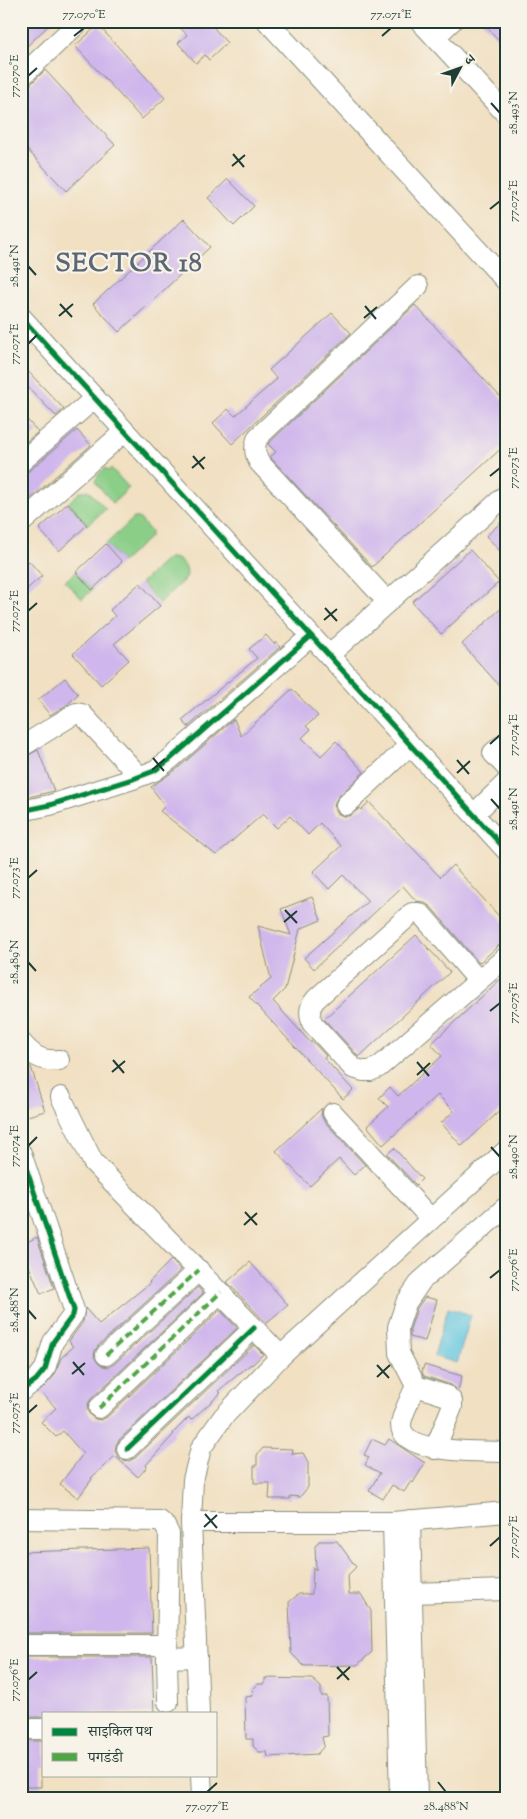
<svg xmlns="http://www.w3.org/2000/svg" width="527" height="1819" font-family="'Sorts Mill Goudy','Noto Serif Devanagari',serif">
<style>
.green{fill:#8ace87;stroke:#54865e}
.water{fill:#62c6e0;stroke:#40828a}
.building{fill:#cfb6ec}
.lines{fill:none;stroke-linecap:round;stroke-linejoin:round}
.minor-casing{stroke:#888e7b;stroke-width:22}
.minor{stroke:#fff;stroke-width:20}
.quiet{stroke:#4fa644;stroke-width:4;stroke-dasharray:8 4;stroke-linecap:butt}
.cycleway-casing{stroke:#f7f3e8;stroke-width:8}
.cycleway{stroke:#00873e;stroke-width:5}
.ticks{fill:none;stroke:#1f3d34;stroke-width:2}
.labels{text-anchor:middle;stroke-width:4.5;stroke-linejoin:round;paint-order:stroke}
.district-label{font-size:26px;font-weight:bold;letter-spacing:1px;fill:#5d6774;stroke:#f7f3e8}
.neatline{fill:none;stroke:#1f3d34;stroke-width:2}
.ticks-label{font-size:12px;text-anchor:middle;fill:#1f3d34}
</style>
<rect width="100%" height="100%" fill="#f7f3e8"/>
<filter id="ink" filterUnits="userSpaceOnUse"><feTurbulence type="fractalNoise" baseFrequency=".02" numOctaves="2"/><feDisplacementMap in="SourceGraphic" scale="10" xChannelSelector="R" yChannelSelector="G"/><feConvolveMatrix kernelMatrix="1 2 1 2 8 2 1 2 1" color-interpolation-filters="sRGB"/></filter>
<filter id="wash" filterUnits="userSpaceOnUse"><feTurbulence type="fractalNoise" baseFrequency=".0096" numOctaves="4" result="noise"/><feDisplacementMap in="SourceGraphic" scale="20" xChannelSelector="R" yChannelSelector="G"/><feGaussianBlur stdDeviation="1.12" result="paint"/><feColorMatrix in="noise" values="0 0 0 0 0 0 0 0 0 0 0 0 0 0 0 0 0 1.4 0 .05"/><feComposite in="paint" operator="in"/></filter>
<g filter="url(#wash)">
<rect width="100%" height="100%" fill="#f1e0c2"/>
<g class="green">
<polygon points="105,468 108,471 111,468 129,488 113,503 95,482 98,475"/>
<polygon points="88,490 106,509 87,525 68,503 80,492"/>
<polygon points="134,518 139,518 151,532 150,537 122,562 106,544"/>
<path d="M 168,558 C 179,557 190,566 186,578 L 159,603 L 141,583 Z"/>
<polygon points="76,572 92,590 82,599 65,581"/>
</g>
<polygon class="water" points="448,1308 471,1315 457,1363 434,1356"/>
<g id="blocks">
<g class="building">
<polygon points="21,21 53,21 21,52"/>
<polygon points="174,21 208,21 227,43 209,60 205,55 196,63 178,43 187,35"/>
<polygon points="481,21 506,21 506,48"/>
<polygon points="98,25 165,98 142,119 75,46"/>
<polygon points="45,70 115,145 66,191 21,143 21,89 29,86"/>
<polygon points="228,179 254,206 234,226 208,198"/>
<polygon points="184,219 210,247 119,332 93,304"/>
<polygon points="415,305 506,403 506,444 372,567 270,457 276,452 268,444"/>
<polygon points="332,313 351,333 232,444 213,423 228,409 235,416 277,379 269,370"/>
<polygon points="21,364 64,409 56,416 21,380"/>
<polygon points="21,413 38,432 21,446"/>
<polygon points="77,430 91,445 21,507 21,474 29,471"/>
<polygon points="68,503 87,525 59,551 39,529"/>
<polygon points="506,518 506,557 486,536"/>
<polygon points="106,544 122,562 92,590 76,572"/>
<polygon points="470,550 499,582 441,634 412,602"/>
<polygon points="29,561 42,576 21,594 21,568"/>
<polygon points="140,583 160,606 114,644 129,660 101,685 73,654 115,616 110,610"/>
<polygon points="506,604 506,693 462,644"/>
<polygon points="266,635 274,644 276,642 280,647 188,727 182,720 257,658 249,649"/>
<polygon points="65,678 78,694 67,705 50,715 38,700"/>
<polygon points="292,689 318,716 306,726 310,730 302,738 321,756 336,741 364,772 338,797 335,802 334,807 337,813 343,816 349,816 360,808 361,810 369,802 440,877 453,865 506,924 506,939 479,963 431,907 423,902 416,901 403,886 314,969 304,958 368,901 343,875 329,889 313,872 341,846 320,823 308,835 290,816 277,828 263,814 216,855 160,811 165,806 151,787 177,769 234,719 241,736"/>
<polygon points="38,750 54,791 21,799 21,759"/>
<polygon points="312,897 321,920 300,929 285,989 273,1001 311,1043 312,1041 326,1056 324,1058 353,1090 343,1099 249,997 271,979 258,926 291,935 281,909"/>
<polygon points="416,935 450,972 359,1057 324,1019"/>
<polygon points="506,974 506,1105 462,1146 441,1123 454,1111 438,1095 383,1145 367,1126 388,1107 379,1098 390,1087 398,1096 442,1056 431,1044"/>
<polygon points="26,1063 31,1067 45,1111 21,1118 21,1065"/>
<polygon points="322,1108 321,1115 324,1121 365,1165 354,1175 339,1159 310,1186 276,1151"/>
<polygon points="394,1148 422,1179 416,1185 387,1154"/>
<polygon points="37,1237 54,1288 41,1294 21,1248 21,1245"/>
<polygon points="171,1260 181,1270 98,1346 95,1351 94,1357 98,1363 103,1366 108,1367 114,1364 198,1287 203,1293 91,1399 88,1404 87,1410 91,1416 95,1419 101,1420 107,1417 220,1310 237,1328 119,1440 116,1445 115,1451 119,1458 123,1460 129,1461 135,1458 254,1345 263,1354 252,1365 251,1364 218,1391 221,1393 191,1420 189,1417 173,1433 174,1434 146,1465 147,1467 138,1477 115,1456 91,1478 92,1479 78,1498 60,1484 83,1454 63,1431 56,1437 41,1422 56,1408 40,1391 54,1376 61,1358 73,1347 69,1341 83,1322 85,1308 99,1324 150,1283 149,1282"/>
<polygon points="250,1262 288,1305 266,1323 227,1282"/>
<polygon points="425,1297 437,1300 425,1341 410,1337 410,1329 417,1308"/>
<polygon points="424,1365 462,1376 458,1390 451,1385 424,1376 422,1372"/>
<polygon points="372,1439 385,1445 389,1439 425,1463 413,1483 411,1481 404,1492 392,1485 383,1499 369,1491 380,1473 365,1465 369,1457 364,1455"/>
<polygon points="263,1448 293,1449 292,1454 303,1453 308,1462 308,1487 300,1497 290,1496 290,1499 269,1499 270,1483 254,1483 254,1466 257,1466 257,1455"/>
<polygon points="319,1541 337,1541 356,1567 348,1575 349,1594 361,1594 371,1611 372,1652 357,1665 304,1666 291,1653 289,1602 299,1594 312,1594 313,1567 316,1570 315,1546"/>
<polygon points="149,1548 152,1633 21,1633 21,1552"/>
<polygon points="21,1657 152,1657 154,1713 44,1713 44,1717 21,1717"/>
<polygon points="265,1678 312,1679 321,1687 321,1696 327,1696 328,1736 322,1737 324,1746 317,1754 268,1757 267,1752 259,1752 253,1746 253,1739 246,1739 245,1697 252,1696 253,1689 258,1684 265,1684"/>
<polygon points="21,1741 44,1741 44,1766 41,1766 41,1787 21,1787"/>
</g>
</g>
</g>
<g filter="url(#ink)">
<use href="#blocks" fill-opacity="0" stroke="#888e7b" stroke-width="1"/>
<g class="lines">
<g class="minor-casing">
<g id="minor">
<polyline points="267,21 506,281"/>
<polyline points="420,21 506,114"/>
<polyline points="435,37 452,21"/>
<polyline points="21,77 80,21"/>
<polyline points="21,317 506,850"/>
<polyline points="21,462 95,398"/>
<polyline points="21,523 125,431"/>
<path d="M 388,602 L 259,462 C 254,452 254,447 258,437 L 418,286"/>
<polyline points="329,655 506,495"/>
<polyline points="506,742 493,753 506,767"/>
<polyline points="21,747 76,713 82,714 139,776"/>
<polyline points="346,805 410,745"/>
<polyline points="21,811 50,805 133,779 154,771 169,760 311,636"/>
<polyline points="474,814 506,783"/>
<path d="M 478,980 L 422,915 L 418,913 L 412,913 L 316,999 C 309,1007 309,1013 312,1023 L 353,1068 L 363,1071 L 370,1071 L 379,1067 L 506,957"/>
<path d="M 21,1042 C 32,1055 41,1062 59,1060"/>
<polyline points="61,1097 93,1162 281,1356"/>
<polyline points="333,1113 431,1219"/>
<polyline points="21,1153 74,1310 73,1315 53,1342 45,1369 36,1380 21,1391"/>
<path d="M 506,1207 L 421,1281 L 406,1303 L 398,1327 L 399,1353 L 416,1386 C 412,1395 401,1416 401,1425 C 401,1455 485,1451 506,1452"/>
<polyline points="106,1355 199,1270"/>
<polyline points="416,1386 447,1396 452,1401 452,1407 435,1449"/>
<polyline points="99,1408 221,1292"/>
<polyline points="127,1449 254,1328"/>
<polyline points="21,1519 160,1521 165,1526 169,1534 167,1658 197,1657"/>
<polyline points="410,1520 417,1798"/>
<polyline points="191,1522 393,1522 506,1512"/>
<polyline points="393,1522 400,1798"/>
<polyline points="412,1593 506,1590"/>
<polyline points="21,1645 167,1645"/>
<polyline points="167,1658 168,1702"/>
<polyline points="199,1713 191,1522 193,1480 201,1448 223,1417 281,1356 506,1151"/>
<polyline points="21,1729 44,1729"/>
<polyline points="201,1775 202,1798"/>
</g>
</g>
<use href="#minor" class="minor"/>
<g class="quiet">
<polyline points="106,1355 199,1270"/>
<polyline points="99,1408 221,1292"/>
</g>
<g class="cycleway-casing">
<g id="cycleway">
<polyline points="21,317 506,850"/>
<polyline points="21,811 50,805 133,779 154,771 169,760 311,636"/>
<polyline points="21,1153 74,1310 73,1315 53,1342 45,1369 36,1380 21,1391"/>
<polyline points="127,1449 254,1328"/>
</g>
</g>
<use href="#cycleway" class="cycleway"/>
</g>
</g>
<path class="ticks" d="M 74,36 L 84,28M 382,36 L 391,28M 28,76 L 37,68M 491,103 L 500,113M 233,154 L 244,167M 232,166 L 245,155M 490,209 L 500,201M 28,266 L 36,275M 60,304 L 72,317M 365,306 L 376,319M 59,316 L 73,304M 364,318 L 377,307M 28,344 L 37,335M 193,456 L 204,469M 192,468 L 205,457M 490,476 L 500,468M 325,608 L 337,621M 28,611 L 37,603M 324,620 L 337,609M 490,744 L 500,735M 153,758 L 164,771M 457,760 L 469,774M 152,770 L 165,759M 457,773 L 470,761M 491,799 L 500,809M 28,878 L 37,870M 285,910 L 297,923M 284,922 L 297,911M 28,962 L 36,971M 490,1011 L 500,1003M 113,1060 L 124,1073M 417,1062 L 429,1076M 112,1072 L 125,1061M 417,1075 L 430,1063M 28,1146 L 37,1137M 491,1147 L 500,1157M 245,1212 L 257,1225M 244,1225 L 257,1213M 490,1278 L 500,1270M 28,1310 L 36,1319M 73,1362 L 84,1375M 377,1365 L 389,1378M 72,1374 L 85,1363M 377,1377 L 390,1365M 28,1413 L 37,1405M 205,1514 L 217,1528M 204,1527 L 217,1515M 490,1546 L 500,1537M 337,1667 L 349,1680M 337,1679 L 350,1667M 28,1680 L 37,1672M 438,1782 L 446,1792M 207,1792 L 217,1783"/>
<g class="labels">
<g class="district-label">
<text x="129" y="271">SECTOR 18</text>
</g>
</g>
<rect width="527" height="1819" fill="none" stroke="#f7f3e8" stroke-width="55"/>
<rect x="42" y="1712" width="175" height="65" fill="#f7f3e8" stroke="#a1aaa0"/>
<rect x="52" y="1728" width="25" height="8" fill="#00873e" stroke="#a1aaa0"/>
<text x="88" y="1736" font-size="15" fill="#1f3d34">साइकिल पथ</text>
<rect x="52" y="1753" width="25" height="8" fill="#4fa644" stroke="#a1aaa0"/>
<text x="88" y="1762" font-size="15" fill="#1f3d34">पगडंडी</text>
<g transform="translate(460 68) rotate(49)" stroke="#f7f3e8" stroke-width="4" paint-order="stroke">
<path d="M0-4L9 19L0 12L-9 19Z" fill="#1f3d34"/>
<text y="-8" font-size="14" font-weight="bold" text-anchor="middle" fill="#1f3d34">उ</text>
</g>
<rect x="28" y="28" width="472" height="1764" class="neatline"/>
<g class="ticks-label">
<text x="84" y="18">77.070°E</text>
<text x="391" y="18">77.071°E</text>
<text transform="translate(14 76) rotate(-90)" y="4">77.070°E</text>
<text transform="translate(513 113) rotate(-90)" y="4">28.493°N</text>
<text transform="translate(513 201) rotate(-90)" y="4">77.072°E</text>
<text transform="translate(14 266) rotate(-90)" y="4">28.491°N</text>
<text transform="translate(14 344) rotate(-90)" y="4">77.071°E</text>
<text transform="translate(513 468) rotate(-90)" y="4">77.073°E</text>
<text transform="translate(14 611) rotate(-90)" y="4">77.072°E</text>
<text transform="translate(513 735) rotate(-90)" y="4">77.074°E</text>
<text transform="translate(513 809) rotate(-90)" y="4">28.491°N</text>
<text transform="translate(14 878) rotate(-90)" y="4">77.073°E</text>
<text transform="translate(14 962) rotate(-90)" y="4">28.489°N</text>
<text transform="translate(513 1003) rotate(-90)" y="4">77.075°E</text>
<text transform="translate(14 1146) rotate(-90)" y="4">77.074°E</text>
<text transform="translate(513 1157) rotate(-90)" y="4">28.490°N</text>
<text transform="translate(513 1270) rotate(-90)" y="4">77.076°E</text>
<text transform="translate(14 1310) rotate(-90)" y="4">28.488°N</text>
<text transform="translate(14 1413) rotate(-90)" y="4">77.075°E</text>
<text transform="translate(513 1537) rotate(-90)" y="4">77.077°E</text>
<text transform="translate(14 1680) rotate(-90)" y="4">77.076°E</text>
<text x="207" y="1810">77.077°E</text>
<text x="446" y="1810">28.488°N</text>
</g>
</svg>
